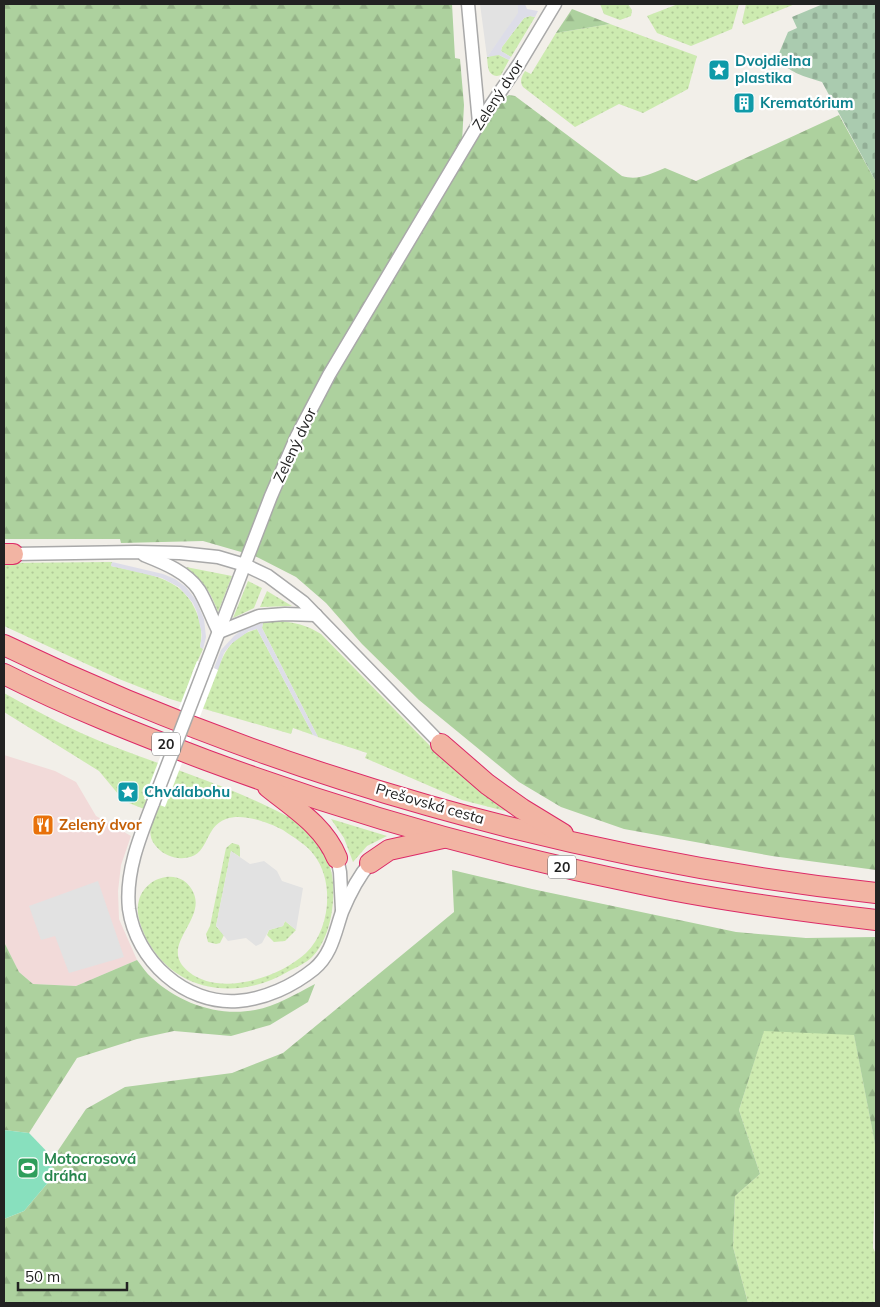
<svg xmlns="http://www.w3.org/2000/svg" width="880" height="1307" font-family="Mulish,sans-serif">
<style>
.commercial{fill:#f2dad9}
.grass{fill:url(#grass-dots)}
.forest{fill:url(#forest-firs)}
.cemetery{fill:url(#cemetery-stones)}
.pitch{fill:#88e0be}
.parking{fill:#e2e2e2}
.plaza{fill:#dddde8}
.pier{fill:#fff}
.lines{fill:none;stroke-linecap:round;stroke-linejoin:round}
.minor-casing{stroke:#a9a9a9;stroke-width:15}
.trunk-casing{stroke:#dc2a67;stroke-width:22}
.minor{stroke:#fff;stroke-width:12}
.trunk{stroke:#f2b4a3;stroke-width:20}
.minor-bridge-casing{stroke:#a9a9a9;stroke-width:15;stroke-linecap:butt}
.minor-bridge{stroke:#fff;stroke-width:12}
.labels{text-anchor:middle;stroke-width:4.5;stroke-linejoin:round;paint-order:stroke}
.shield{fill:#fff;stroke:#646464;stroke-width:1}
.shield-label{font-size:14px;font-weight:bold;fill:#222}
.culture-label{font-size:15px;font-weight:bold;fill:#0d838f;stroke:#fff;text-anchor:start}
.street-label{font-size:15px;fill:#222;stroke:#fff}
.food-label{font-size:15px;font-weight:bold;fill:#c56008;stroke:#fff;text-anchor:start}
.leisure-label{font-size:15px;font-weight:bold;fill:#27864d;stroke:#fff;text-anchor:start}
</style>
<defs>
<pattern id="grass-dots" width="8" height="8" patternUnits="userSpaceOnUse" patternTransform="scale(1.25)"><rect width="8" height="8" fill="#cdebb0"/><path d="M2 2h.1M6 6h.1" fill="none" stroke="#b0c997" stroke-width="1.8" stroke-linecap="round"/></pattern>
<pattern id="forest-firs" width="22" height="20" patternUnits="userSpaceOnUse" patternTransform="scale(1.25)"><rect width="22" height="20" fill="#add19e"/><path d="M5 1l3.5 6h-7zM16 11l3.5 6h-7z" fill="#95b388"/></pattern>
<pattern id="cemetery-stones" width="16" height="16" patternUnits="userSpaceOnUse" patternTransform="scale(1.25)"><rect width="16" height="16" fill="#aacbaf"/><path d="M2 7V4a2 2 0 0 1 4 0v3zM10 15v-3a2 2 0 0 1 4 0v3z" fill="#92ae96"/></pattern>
</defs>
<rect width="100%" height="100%" fill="#f2efe9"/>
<polygon class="commercial" points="4,755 55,771 76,782 96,816 131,836 121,865 118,891 119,919 137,960 76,986 33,984 19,972 4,942"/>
<g class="grass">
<polygon points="600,4 628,4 632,10 631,16 620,20 604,14"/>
<polygon points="678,4 739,4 732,29 691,46 657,33 647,16"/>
<polygon points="746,4 795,4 744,25 742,22"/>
<polygon points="530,16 535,17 511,57 501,51 502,47 524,18"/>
<path d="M 610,24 L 697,56 L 688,89 L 643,113 L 619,104 L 575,127 L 523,87 C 519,81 522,76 525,71 L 531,74 L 556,33 Z"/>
<path d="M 494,55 L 499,55 L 509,60 L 501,75 L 497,76 C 487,75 488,65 487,57 Z"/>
<path d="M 112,562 L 111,566 C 142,573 181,576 195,609 C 201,622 203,633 200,647 L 203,649 L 192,673 L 213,681 C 223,656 228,637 257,629 L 313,735 L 293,728 L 291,734 L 170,699 L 119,679 L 4,626 L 4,563 Z"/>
<path d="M 186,567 L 232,576 L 218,612 C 211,593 203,580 186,567 Z"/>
<polygon points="248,581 262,588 254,608 233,618"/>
<polygon points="267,591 292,606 260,607"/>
<path d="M 277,621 C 294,622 307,625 321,634 L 434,750 L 505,807 L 505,811 L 462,800 L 365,758 L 367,753 L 318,737 L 262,628 L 263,623 Z"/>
<path d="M 4,693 C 29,707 55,721 81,733 C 144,761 211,778 273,809 C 286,816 303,822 313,833 C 321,843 330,863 332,875 C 336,900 331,938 312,957 C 306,963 297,967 289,971 C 239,1001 175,994 146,938 C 141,926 135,913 139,900 C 146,875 183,866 194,894 C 205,922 157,947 189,972 C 220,997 279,978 306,953 C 330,930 335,882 314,855 C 307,845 293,837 283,830 C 268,822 243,813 226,819 C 202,827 211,861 178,858 C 169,857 160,852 155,845 C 147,835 151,824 154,813 L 124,801 L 99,771 L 4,712 Z"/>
<polygon points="331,819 387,836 367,846 353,862 344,838"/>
<polygon points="232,843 239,845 240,848 240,857 231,851 216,926 224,935 220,943 216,944 208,942 206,934 210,926 226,848"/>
<polygon points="285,921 296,930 285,941 274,942 267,935 269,930 283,926"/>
<polygon points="764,1030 854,1034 876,1149 873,1248 876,1254 876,1303 748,1303 733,1247 735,1196 760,1174 739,1110"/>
</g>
<g class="forest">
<path d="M 4,4 L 452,4 L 455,58 L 460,59 L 464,105 L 462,142 L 474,143 L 504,98 L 509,95 L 515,96 L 622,176 C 638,181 650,174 665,168 L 696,181 L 839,115 L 876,182 L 876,870 L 772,856 L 624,829 L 561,807 L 519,782 L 419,700 L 362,644 L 326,603 L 296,577 L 255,556 L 203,541 L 121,543 L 120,539 L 4,539 Z"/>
<polygon points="572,9 610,24 556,33"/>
<polygon points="452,870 532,889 736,932 806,938 876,937 876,1149 854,1035 764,1031 739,1110 760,1174 735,1196 733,1247 748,1303 4,1303 4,1219 24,1211 51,1179 53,1158 86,1109 125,1087 232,1073 283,1053 454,912"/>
<path d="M 4,942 L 19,972 L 33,984 L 76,986 L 137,960 C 142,966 146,973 152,978 C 179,1003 218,1017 255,1010 C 276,1006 296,994 315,984 L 308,1002 L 270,1025 L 231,1036 L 174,1031 L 137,1039 L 77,1058 L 29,1133 L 4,1130 Z"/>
</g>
<path class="cemetery" d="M 823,4 L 876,4 L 876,182 L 822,82 C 805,77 788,72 777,58 L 788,32 L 797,28 L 792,17 Z"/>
<polygon class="pitch" points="4,1130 29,1133 53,1158 51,1179 24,1211 4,1219"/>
<g class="parking">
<polygon points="480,4 518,4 519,13 487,57"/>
<polygon points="231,851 250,864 264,861 277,871 282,881 303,888 296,930 285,921 283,926 269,930 262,943 256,946 246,938 228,941 216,926"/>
<polygon points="98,881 124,957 69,973 55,936 41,940 29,906"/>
</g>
<g class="plaza">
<polygon points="518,4 525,4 527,9 538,11 535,17 530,16 524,18 502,47 501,51 511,57 509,60 499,55 487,57 518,13"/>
<polygon points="112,562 163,574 175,579 186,587 196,600 204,619 206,637 203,649 200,647 202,635 197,612 193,603 179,587 162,578 111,566"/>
<polygon points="263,623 262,628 318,737 313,735 257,629 249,631 231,644 224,653 218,670 214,668 221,650 234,636 242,630"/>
</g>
<polygon class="pier" points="197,661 218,670 165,807 144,799"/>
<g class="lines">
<g class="minor-casing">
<g id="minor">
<polyline points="468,4 479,123"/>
<polyline points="13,554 136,552 180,553 218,557 245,565 268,576 303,602 441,744"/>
<path d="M 144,555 C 164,563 187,572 199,590 C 207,603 212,619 219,632"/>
<polyline points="219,632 259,616 285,614 316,615"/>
<polyline points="206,665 271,496 297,436 329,375 479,123 519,64 555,4"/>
<path d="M 153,803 C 140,836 125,873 129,909 C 136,960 185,1005 238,1001 C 265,999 293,986 314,969 C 332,954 335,932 342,912 C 349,895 358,877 370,863"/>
<polyline points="337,858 340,872 342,910"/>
</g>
</g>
<g class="trunk-casing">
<g id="trunk">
<polyline points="4,554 13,554"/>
<path d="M 4,645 C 276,776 575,860 876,893"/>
<path d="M 4,674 C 69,707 138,734 206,760 C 349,813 496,855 646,885 C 722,901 799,911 876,920"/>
<polyline points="441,744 487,784 522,809 563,834"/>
<path d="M 268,787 C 294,808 324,826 337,858"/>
<polyline points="370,863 389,850 443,838"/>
</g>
</g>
<use href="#minor" class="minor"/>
<use href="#trunk" class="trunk"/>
<g class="minor-bridge-casing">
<polyline id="minor-bridge" points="153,803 206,665"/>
</g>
<use href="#minor-bridge" class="minor-bridge"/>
</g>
<defs>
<g id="sight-square" transform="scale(1.125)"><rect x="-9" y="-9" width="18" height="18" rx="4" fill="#0f9aa8" stroke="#fff"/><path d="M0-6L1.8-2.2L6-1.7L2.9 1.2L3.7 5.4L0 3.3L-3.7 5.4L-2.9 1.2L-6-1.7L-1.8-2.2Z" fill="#fff"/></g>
<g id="building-square" transform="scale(1.125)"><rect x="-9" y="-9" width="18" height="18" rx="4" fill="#0f9aa8" stroke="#fff"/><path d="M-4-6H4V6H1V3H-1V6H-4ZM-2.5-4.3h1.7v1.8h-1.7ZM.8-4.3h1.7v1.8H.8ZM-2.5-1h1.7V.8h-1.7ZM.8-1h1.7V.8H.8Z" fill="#fff"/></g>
<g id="restaurant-square" transform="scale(1.125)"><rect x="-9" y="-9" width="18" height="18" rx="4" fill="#e8710a" stroke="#fff"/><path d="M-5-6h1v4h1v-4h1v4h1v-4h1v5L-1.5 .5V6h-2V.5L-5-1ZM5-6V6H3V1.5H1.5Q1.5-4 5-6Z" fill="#fff"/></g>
<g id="stadium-square" transform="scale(1.125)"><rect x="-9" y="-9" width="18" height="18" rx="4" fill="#2e9e5b" stroke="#fff"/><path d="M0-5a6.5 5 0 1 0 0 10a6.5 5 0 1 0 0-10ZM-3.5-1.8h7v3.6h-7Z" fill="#fff"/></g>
</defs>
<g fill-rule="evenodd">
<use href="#sight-square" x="719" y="70"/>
<use href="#building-square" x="744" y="103"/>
<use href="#sight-square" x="128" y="792"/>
<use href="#restaurant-square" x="43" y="825"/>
<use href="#stadium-square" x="28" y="1168"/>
</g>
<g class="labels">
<g class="shield">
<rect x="152" y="732.5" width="28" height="23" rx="4"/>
<rect x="548" y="855.5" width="28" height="23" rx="4"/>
</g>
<g class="shield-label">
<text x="166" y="749">20</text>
<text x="562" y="872">20</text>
</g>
<g class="culture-label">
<text x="735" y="66">Dvojdielna<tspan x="735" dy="17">plastika</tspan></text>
<text x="760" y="108">Krematórium</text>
<text x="144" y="797">Chválabohu</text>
</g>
<g class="street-label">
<text transform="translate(498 95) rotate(-57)" y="5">Zelený dvor</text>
<text transform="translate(295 445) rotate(-65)" y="5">Zelený dvor</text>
<text transform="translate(430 804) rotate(16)" y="5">Prešovská cesta</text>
</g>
<g class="food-label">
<text x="59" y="830">Zelený dvor</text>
</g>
<g class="leisure-label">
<text x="44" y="1164">Motocrosová<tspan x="44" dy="17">dráha</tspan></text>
</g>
</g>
<rect width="880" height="1307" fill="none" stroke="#222222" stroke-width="10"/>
<path d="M18 1282v8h109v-8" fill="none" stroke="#222222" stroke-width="2.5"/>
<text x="25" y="1282" font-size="15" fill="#222222" stroke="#ffffff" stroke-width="4" paint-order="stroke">50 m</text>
</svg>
